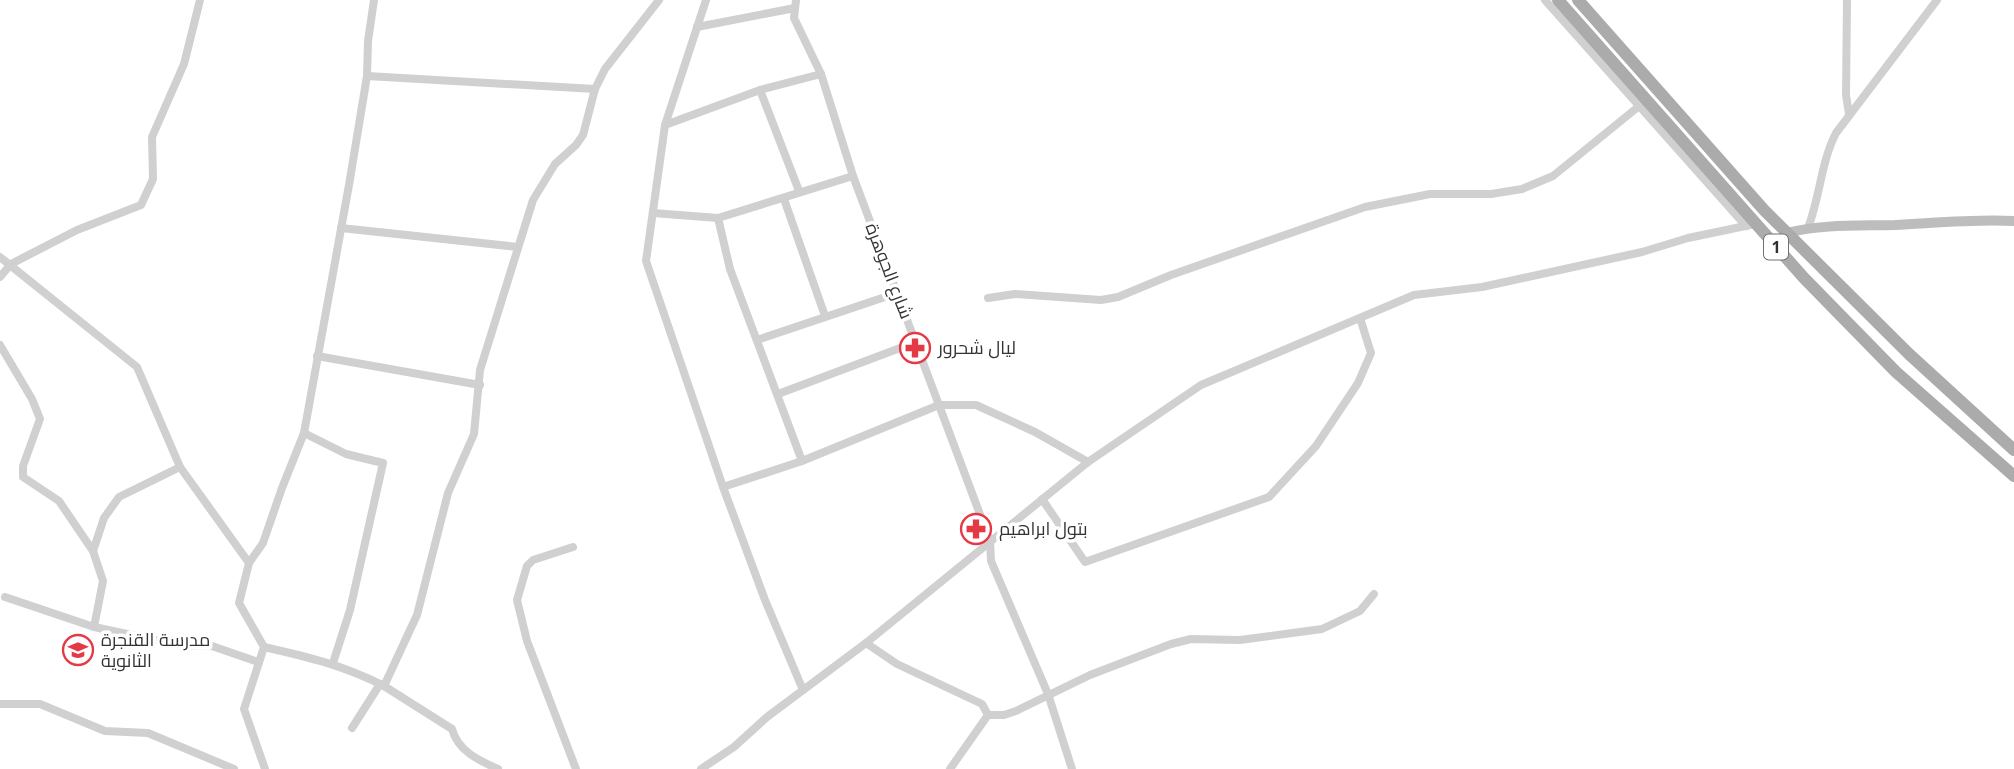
<svg xmlns="http://www.w3.org/2000/svg" width="2014" height="769" font-family="'Open Sans',Cairo,sans-serif">
<style>
.lines{fill:none;stroke-linecap:round;stroke-linejoin:round}
.street{stroke:#d0d0d0;stroke-width:8}
.secondary{stroke:#bdbdbd;stroke-width:10}
.primary{stroke:#ababab;stroke-width:12}
.labels{text-anchor:middle;stroke-width:7;stroke-linejoin:round;paint-order:stroke}
.shield{fill:#fff;stroke:#707070;stroke-width:2}
.shield-label{font-size:16px;font-weight:bold;fill:#333}
.street-label{font-size:18px;fill:#333;stroke:#fff}
.poi-label{font-size:18px;fill:#333;stroke:#fff;text-anchor:start}
</style>
<rect width="100%" height="100%" fill="#fff"/>
<g class="lines">
<g class="street">
<polyline points="706,0 665,125 646,261 723,487 765,600 803,690"/>
<polyline points="796,0 794,18 821,74 853,176 990,541 991,561 1048,694 1072,769"/>
<polyline points="1545,0 1746,226"/>
<polyline points="1847,0 1846,95 1849,114"/>
<polyline points="697,27 795,8"/>
<polyline points="367,76 595,89"/>
<polyline points="760,90 799,191"/>
<polyline points="665,125 760,90 821,74"/>
<polyline points="784,199 825,316"/>
<polyline points="653,213 718,218 853,176"/>
<polyline points="718,218 730,269 802,461"/>
<polyline points="341,228 518,247"/>
<path d="M 1808,228 C 1820,197 1821,162 1836,133 L 1937,0"/>
<polyline points="0,257 137,367 180,467 249,563 239,603 264,647 244,709 265,769"/>
<polyline points="0,277 11,264 77,230 141,205 153,179 152,137 184,64 200,0"/>
<polyline points="988,298 1015,294 1101,300 1118,297 1171,275 1365,207 1430,194 1491,194 1522,189 1553,176 1638,107"/>
<polyline points="757,340 897,293"/>
<polyline points="0,345 32,399 40,419 23,466 23,477 59,501 93,551"/>
<polyline points="317,356 480,385"/>
<polyline points="778,394 916,342"/>
<polyline points="304,433 346,454 383,463 350,610 333,663"/>
<polyline points="180,467 119,497 104,518 93,551 103,581 94,627 184,646 209,645 258,662"/>
<polyline points="723,487 802,461 939,405 976,405 1035,432 1088,462"/>
<polyline points="1042,499 1085,562 1269,497 1316,446 1358,383 1371,353 1360,318"/>
<polyline points="573,547 533,560 527,566 517,600 527,641 576,769"/>
<polyline points="249,563 263,543 282,488 304,433 349,185 367,76 368,41 374,0"/>
<polyline points="5,597 94,627"/>
<polyline points="866,643 897,664 982,704 988,715"/>
<path d="M 264,647 C 308,657 343,665 384,686"/>
<polyline points="0,704 40,704 105,731 148,733 234,769"/>
<polyline points="988,715 1004,715 1016,711 1090,675 1171,644 1191,639 1240,640 1322,629 1360,611 1374,594"/>
<polyline points="352,728 380,684"/>
<path d="M 498,769 C 478,760 458,751 452,729 L 384,686 L 417,615 L 448,493 L 474,434 L 480,370 L 533,200 L 555,164 L 576,145 L 583,135 L 595,89 L 605,69 L 659,0"/>
<polyline points="701,769 734,747 767,717 866,643 1088,462 1201,385 1414,295 1482,287 1642,252 1688,238 1755,224"/>
<polyline points="950,769 988,715"/>
</g>
<path class="secondary" d="M 1787,233 C 1822,224 1858,226 1895,225 C 1935,223 1974,219 2014,221"/>
<g class="primary">
<polyline points="1558,0 1804,278 1896,372 2014,476"/>
<polyline points="1578,0 1764,210 1909,354 2014,450"/>
</g>
</g>
<defs>
<g id="pharmacy-ring" transform="scale(1.575)"><circle r="9.5" fill="#fff" stroke="#e63946" stroke-width="1.5"/><path d="M-2-6h4v4h4v4h-4v4h-4v-4h-4v-4h4Z" fill="#e63946"/></g>
<g id="school-ring" transform="scale(1.575)"><circle r="9.5" fill="#fff" stroke="#e63946" stroke-width="1.5"/><path d="M0-5L7-2L0 1L-7-2ZM-4 1L0 2.5L4 1V4Q0 6-4 4Z" fill="#e63946"/></g>
</defs>
<g fill-rule="evenodd">
<use href="#pharmacy-ring" x="915" y="348"/>
<use href="#pharmacy-ring" x="976" y="529"/>
<use href="#school-ring" x="78" y="650"/>
</g>
<g class="labels">
<rect class="shield" x="1764" y="234.5" width="24" height="25" rx="5"/>
<g class="shield-label">
<text x="1776" y="253">1</text>
</g>
<g class="street-label">
<text transform="translate(889 271) rotate(69)" y="6">شارع الجوهرة</text>
</g>
<g class="poi-label">
<text x="938" y="354">ليال شحرور</text>
<text x="999" y="535">بتول ابراهيم</text>
<text x="101" y="646">مدرسة القنجرة<tspan x="101" dy="21">الثانوية</tspan></text>
</g>
</g>
</svg>
